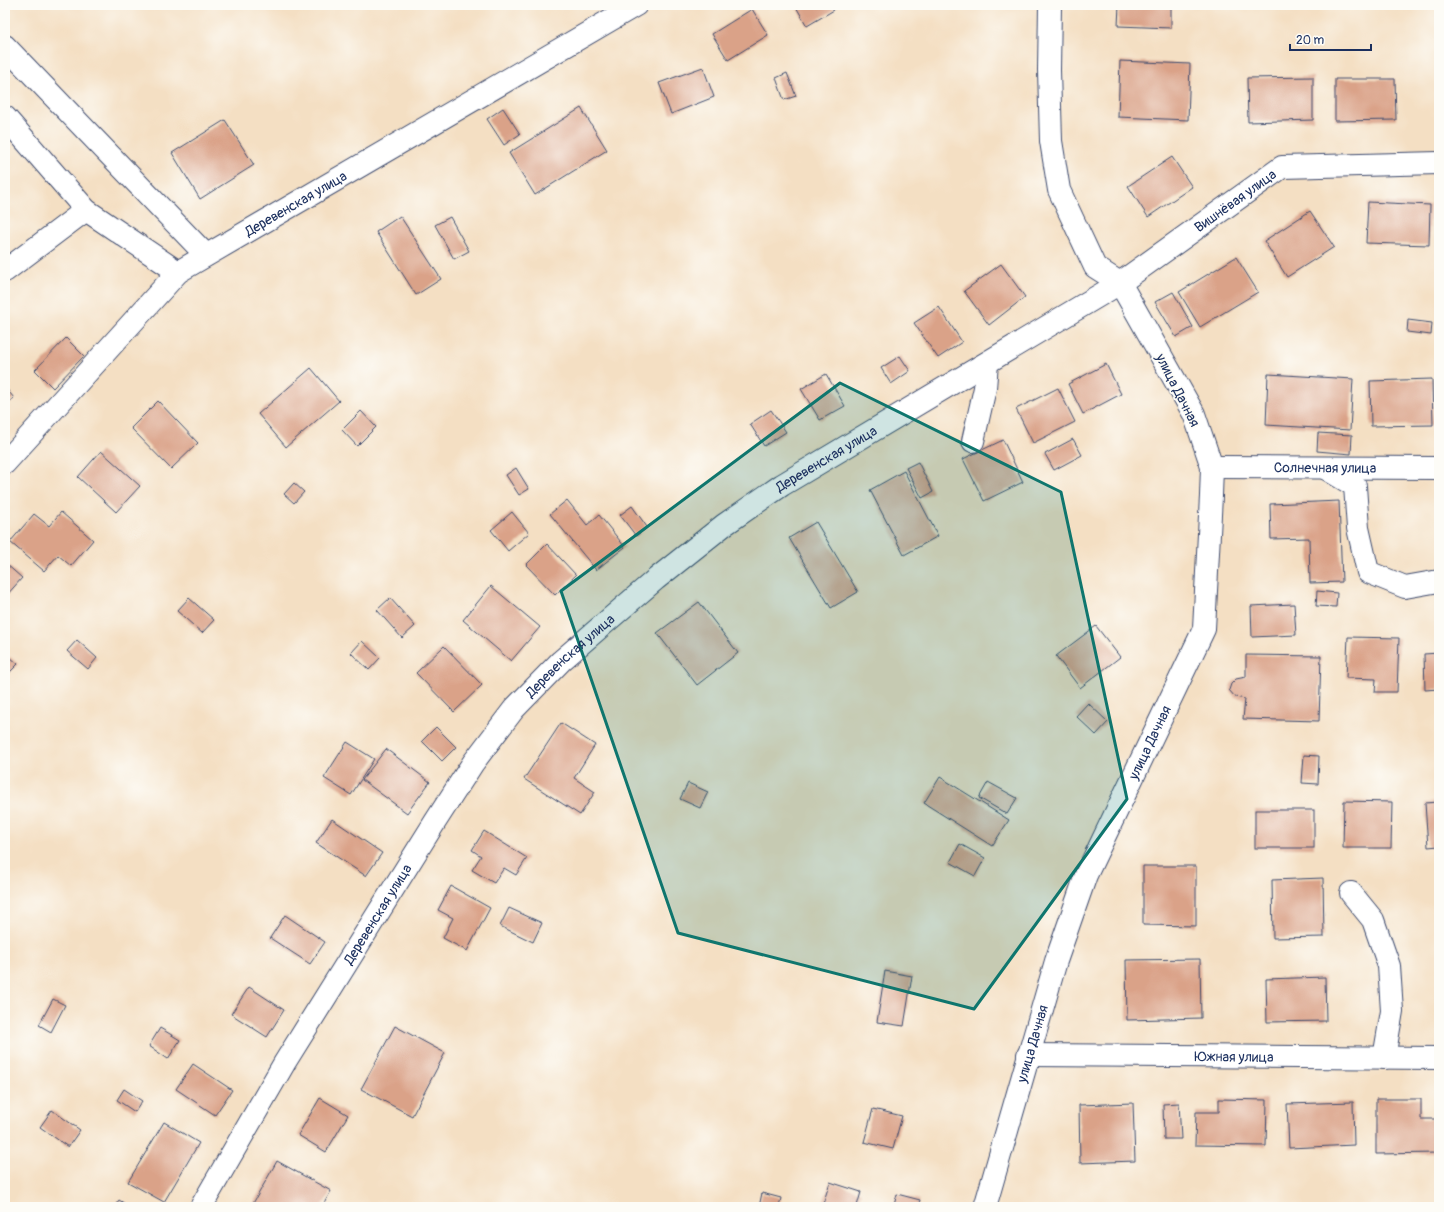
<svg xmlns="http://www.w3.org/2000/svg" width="1444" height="1212" font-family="Pangolin,sans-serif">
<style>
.building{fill:#daa288}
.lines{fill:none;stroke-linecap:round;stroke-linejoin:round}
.minor-casing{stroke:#3c496d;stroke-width:24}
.minor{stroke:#fff;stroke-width:22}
.marked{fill:#0f766e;fill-opacity:0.2;stroke:#0f766e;stroke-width:3;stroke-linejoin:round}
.labels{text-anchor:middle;stroke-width:3.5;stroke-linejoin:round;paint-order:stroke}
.street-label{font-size:14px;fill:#1b2f5e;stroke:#fdfcf7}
</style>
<rect width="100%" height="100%" fill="#fdfcf7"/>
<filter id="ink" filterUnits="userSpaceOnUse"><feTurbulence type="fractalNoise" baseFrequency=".025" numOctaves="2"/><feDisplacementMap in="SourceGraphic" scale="8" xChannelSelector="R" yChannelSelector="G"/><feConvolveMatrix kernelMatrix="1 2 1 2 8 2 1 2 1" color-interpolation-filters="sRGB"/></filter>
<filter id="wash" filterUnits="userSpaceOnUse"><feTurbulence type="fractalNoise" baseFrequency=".012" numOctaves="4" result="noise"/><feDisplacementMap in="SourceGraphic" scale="16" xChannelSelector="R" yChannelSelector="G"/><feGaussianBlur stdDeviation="0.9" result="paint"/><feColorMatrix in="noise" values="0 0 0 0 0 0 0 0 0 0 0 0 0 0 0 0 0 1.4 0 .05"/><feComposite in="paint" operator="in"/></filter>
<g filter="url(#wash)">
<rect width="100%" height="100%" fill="#f4dfc3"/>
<g id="blocks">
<g class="building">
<polygon points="795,5 831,5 834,10 807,26"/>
<polygon points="1119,5 1171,5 1171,28 1118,26"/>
<polygon points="752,9 768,35 728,60 712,34"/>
<polygon points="1120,61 1190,64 1188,120 1118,117"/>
<polygon points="703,67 714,97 671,114 659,83"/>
<polygon points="787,73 796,96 784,100 776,78"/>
<polygon points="1313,77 1313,120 1248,122 1247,78"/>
<polygon points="1335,79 1395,79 1396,120 1335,121"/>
<polygon points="503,108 520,134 504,145 487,119"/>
<polygon points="581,108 607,150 535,195 509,153"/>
<polygon points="225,120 254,165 200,199 172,153"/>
<polygon points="1172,157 1192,187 1148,217 1128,186"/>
<polygon points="1368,202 1430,205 1429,245 1366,243"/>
<polygon points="1310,211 1334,247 1287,277 1264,241"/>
<polygon points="400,216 441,279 416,295 376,232"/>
<polygon points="450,217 469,251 454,259 435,225"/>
<polygon points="1236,257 1258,292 1200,327 1179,292"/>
<polygon points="1001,264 1025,297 989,325 964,291"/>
<polygon points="1173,292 1193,327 1176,337 1155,302"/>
<polygon points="939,307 962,342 938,358 914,323"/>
<polygon points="1408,320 1432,323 1431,335 1407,332"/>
<polygon points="66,338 84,356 53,388 35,370"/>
<polygon points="900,356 910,371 891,384 881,368"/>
<polygon points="1106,364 1121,394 1083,414 1068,384"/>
<polygon points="311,368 339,401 286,447 258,414"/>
<polygon points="826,374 845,406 820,420 801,389"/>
<polygon points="1268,374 1353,379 1350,430 1266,425"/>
<polygon points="1432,379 1433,425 1371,426 1370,381"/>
<polygon points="5,387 14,398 5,405"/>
<polygon points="1058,388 1075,422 1033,443 1016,409"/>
<polygon points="158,401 198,443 171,469 131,428"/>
<polygon points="771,410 786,432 764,446 750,424"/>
<polygon points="361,411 376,427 357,446 342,430"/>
<polygon points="1318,433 1352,435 1351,454 1317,451"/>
<polygon points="1073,439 1082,455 1054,470 1045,454"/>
<polygon points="1003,440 1023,482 984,501 963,459"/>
<polygon points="101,451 140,486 116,512 78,477"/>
<polygon points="918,462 933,492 922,498 906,468"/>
<polygon points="516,468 529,489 519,495 506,475"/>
<polygon points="904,471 938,536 904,555 870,490"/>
<polygon points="294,483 304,492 294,503 284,494"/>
<polygon points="567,500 587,525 599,515 625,547 596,570 550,514"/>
<polygon points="1339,501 1342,582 1310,583 1309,538 1271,539 1270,504"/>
<polygon points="632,506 647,527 636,536 620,515"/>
<polygon points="61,512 93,540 71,566 58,555 44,571 10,542 34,514 49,526"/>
<polygon points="512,512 529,533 508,551 491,530"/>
<polygon points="816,522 858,592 831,608 789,538"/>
<polygon points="547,544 576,575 555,595 526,565"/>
<polygon points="5,563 22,578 5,597"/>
<polygon points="491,586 540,627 511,661 463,620"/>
<polygon points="1317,591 1337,593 1336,607 1316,606"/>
<polygon points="189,598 214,620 202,633 177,611"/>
<polygon points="390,598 415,626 402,638 377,610"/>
<polygon points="699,602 738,653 697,685 657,633"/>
<polygon points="1294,604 1296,635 1252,637 1251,606"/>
<polygon points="1096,626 1120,657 1080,688 1056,656"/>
<polygon points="1348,637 1399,638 1397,692 1375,692 1376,679 1346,678"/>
<polygon points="77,640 97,658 88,669 67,651"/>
<polygon points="362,641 380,658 369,670 351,653"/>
<polygon points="444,646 482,685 454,712 416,673"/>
<polygon points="1439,653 1439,689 1425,690 1424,654"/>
<polygon points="1246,655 1321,656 1319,721 1243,719 1245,699 1235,697 1229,690 1231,684 1236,679 1246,677"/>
<polygon points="10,657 18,664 5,677 5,662"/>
<polygon points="1088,703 1108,722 1096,735 1076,716"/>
<polygon points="561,723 595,745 574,778 595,792 580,815 524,779"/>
<polygon points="436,727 456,747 442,761 422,741"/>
<polygon points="347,742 374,759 351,795 324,778"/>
<polygon points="386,749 430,782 407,813 362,780"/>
<polygon points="1304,755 1319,756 1318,784 1302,783"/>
<polygon points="940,777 1009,820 992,846 924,803"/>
<polygon points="988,782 1017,798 1007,814 979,798"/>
<polygon points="688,783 708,792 700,808 680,799"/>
<polygon points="1344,801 1392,802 1391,848 1343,848"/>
<polygon points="1439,802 1439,846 1428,847 1425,803"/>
<rect x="1255" y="810" width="59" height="38"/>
<polygon points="332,819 382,853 366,876 316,843"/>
<polygon points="484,831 527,858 516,875 504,868 494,883 472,870 481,856 472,850"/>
<polygon points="960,844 985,858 975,876 950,862"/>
<polygon points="1143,866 1196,866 1196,926 1143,925"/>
<polygon points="1323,878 1324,937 1273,938 1272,880"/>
<polygon points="451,886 490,908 467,951 443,938 453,918 438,910"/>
<polygon points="509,908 542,923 533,942 500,926"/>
<polygon points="285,915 325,942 310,964 270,938"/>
<polygon points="1200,959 1201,1018 1127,1020 1126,960"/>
<polygon points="885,971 912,976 904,1026 877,1022"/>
<polygon points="1325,977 1326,1021 1267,1022 1266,979"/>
<polygon points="249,987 284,1010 267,1037 231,1014"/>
<polygon points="53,999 65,1005 51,1032 39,1025"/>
<polygon points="395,1026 445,1053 412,1116 361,1089"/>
<polygon points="160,1028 180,1040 168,1059 149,1046"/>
<polygon points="193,1064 232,1090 215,1115 176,1089"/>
<polygon points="124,1089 142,1101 135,1112 117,1100"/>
<polygon points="320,1098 348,1115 326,1152 298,1135"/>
<polygon points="1219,1099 1267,1100 1266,1146 1195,1145 1196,1112 1219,1112"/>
<polygon points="1376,1099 1421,1099 1421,1119 1437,1119 1438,1153 1376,1154"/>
<polygon points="1353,1102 1354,1145 1289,1148 1287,1104"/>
<polygon points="1133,1103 1135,1161 1080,1163 1079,1105"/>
<polygon points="1179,1103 1181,1139 1164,1139 1163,1104"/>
<polygon points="873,1109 902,1116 893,1149 864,1142"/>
<polygon points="52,1110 80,1130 68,1147 40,1127"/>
<polygon points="164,1122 199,1143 164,1202 128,1182"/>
<polygon points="277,1161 331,1191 322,1207 251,1207"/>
<polygon points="830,1182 861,1192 857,1206 860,1207 822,1207"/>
<polygon points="762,1193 781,1198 779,1207 759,1207"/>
<polygon points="897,1194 920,1200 918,1207 901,1207 894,1205"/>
<polygon points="119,1200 130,1207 114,1207"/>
</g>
</g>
</g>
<g filter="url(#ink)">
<use href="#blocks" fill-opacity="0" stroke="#3c496d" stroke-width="1"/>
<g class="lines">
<g class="minor-casing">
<g id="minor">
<polyline points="5,46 206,255"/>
<polyline points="5,117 86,210 178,272"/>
<polyline points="5,271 86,210"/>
<polyline points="973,441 985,388 987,363"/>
<path id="s1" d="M 5,463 L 178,272 L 636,5"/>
<path id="s2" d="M 1212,467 L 1439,468"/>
<polyline points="1325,468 1355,486 1358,528 1368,572 1405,587 1439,581"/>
<polyline points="1351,893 1373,920 1389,966 1392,1011 1384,1058"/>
<path id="s3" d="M 1028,1055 L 1439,1058"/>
<path id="s4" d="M 201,1207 L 285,1062 L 435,822 L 473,763 L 514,709 L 561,661 L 656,579 L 724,525 L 782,485 L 1120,283 L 1282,167 L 1439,163"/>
<path id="s5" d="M 985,1207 L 1056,961 L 1086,875 L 1204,629 L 1211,496 L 1212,467 L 1194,414 L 1120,283 L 1095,267 L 1059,190 L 1051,141 L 1049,70 L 1050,5"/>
</g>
</g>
<use href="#minor" class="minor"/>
</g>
</g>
<path class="marked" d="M 840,383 L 1061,492 L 1127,799 L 974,1009 L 678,933 L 561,591 Z"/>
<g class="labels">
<g class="street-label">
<text dy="5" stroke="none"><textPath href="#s4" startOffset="1474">Вишнёвая улица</textPath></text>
<text dy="5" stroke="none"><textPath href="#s1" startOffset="394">Деревенская улица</textPath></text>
<text transform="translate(1178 390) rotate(63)" y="5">улица Дачная</text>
<text dy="5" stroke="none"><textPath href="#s4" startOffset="990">Деревенская улица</textPath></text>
<text dy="5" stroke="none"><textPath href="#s2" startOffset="113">Солнечная улица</textPath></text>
<text dy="5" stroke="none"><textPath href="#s4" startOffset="666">Деревенская улица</textPath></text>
<text dy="5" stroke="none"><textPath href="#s5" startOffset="494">улица Дачная</textPath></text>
<text dy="5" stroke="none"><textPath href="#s4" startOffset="342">Деревенская улица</textPath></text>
<text dy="5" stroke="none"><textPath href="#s5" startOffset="170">улица Дачная</textPath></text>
<text dy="5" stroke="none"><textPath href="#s3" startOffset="206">Южная улица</textPath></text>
</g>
</g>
<rect width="1444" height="1212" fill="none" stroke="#fdfcf7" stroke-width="20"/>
<path d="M1290 44v6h81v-6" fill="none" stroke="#1b2f5e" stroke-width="2"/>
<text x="1296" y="44" font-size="12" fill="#1b2f5e" stroke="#fdfcf7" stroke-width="3" paint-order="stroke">20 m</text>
</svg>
